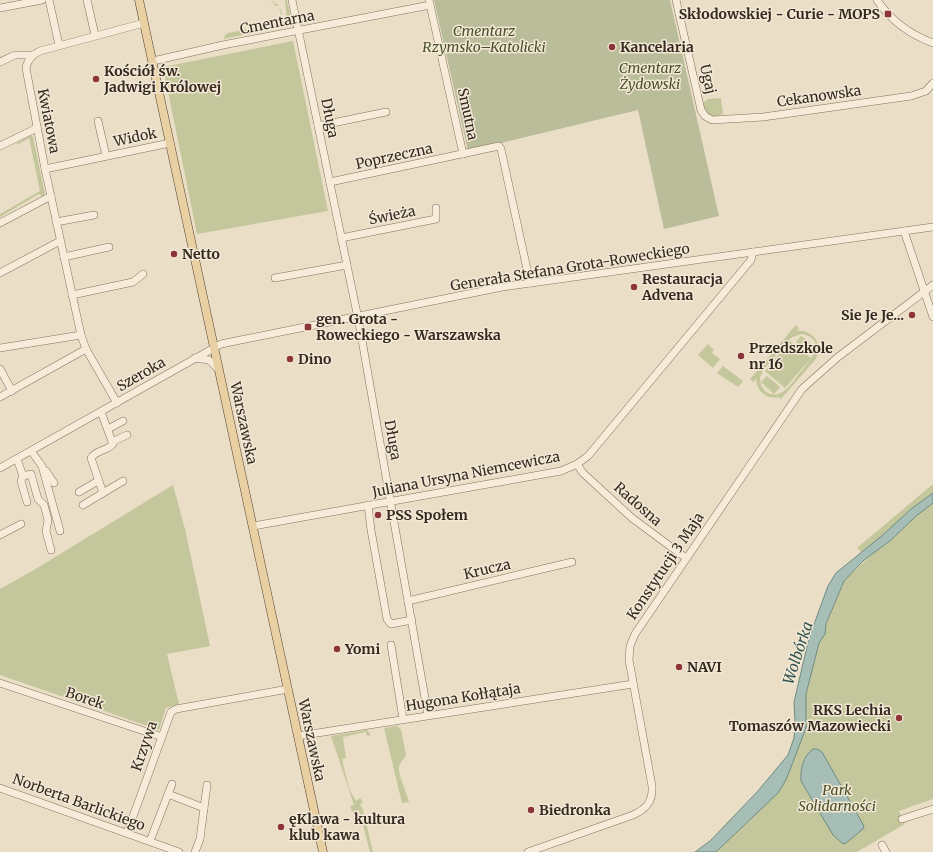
<svg xmlns="http://www.w3.org/2000/svg" width="933" height="852" font-family="Merriweather,serif">
<style>
.green{fill:#c4c79b;fill-rule:evenodd}
.cemetery{fill:#babd9a}
.water{fill:#a7beb6;stroke:#6f8c83}
.lines{fill:none;stroke-linecap:round;stroke-linejoin:round}
.minor-casing{stroke:#84705e;stroke-width:8}
.major-casing{stroke:#523f32;stroke-width:9}
.minor{stroke:#f6ecd9;stroke-width:7}
.major{stroke:#e9d0a2;stroke-width:8}
.poi-dot{fill:#8d3439;stroke:#f2e8d5;stroke-width:1.5}
.labels{text-anchor:middle;stroke-width:3;stroke-linejoin:round;paint-order:stroke}
.poi-label{font-size:14px;font-weight:bold;fill:#352920;stroke:#f2e8d5;text-anchor:start}
.street-label{font-size:14px;fill:#352920;stroke:#f2e8d5}
.park-label{font-size:14px;font-style:italic;fill:#485029;stroke:#f2e8d5}
.water-label{font-size:15px;font-style:italic;fill:#315450;stroke:#f2e8d5}
</style>
<rect width="100%" height="100%" fill="#eadec7"/>
<g class="green">
<path d="M 285,0 L 287,0 L 292,24 L 224,39 L 225,35 L 228,33 L 282,23 L 279,5 L 275,6 L 274,1 L 267,2 C 281,0 281,11 283,22 L 287,22 Z"/>
<polygon points="293,41 328,211 197,234 163,67"/>
<path d="M 721,98 L 723,114 L 712,117 C 706,114 703,108 704,102 L 708,99 Z"/>
<polygon points="31,135 33,137 45,194 42,196 39,194 0,217 0,214 40,191 29,138 17,145 17,143"/>
<path d="M 796,325 L 799,328 L 796,331 C 813,329 825,345 815,360 L 780,400 L 780,397 C 767,400 757,392 756,379 L 753,382 L 750,379 ZM 802,334 C 830,340 807,364 798,375 C 793,381 787,392 778,394 C 770,396 764,392 761,385 L 760,378 L 763,370 L 792,337 Z"/>
<polygon points="801,336 814,346 808,352 796,342"/>
<polygon points="790,341 811,358 785,388 765,371"/>
<polygon points="708,344 714,350 712,353 720,359 713,368 698,355"/>
<polygon points="723,366 743,381 738,387 717,373"/>
<polygon points="767,376 780,387 774,394 761,382"/>
<polygon points="933,484 933,799 899,811 905,824 857,852 714,852 766,803 806,728 806,694 819,643 844,581 868,558 857,548"/>
<polygon points="173,485 185,529 210,646 167,654 179,704 166,708 159,730 0,675 0,589 34,570"/>
<path d="M 397,726 L 401,730 L 406,755 C 404,759 400,762 399,767 C 397,771 407,794 409,802 L 402,803 L 384,728 Z"/>
<polygon points="367,730 371,735 367,736 366,732 343,737 346,758 342,759 349,789 356,801 360,798 363,802 360,804 363,810 373,852 370,852 359,810 352,812 350,806 354,805 331,736"/>
</g>
<polygon class="cemetery" points="434,0 670,0 719,216 664,229 638,110 468,151"/>
<g class="water">
<polygon points="933,493 933,503 915,517 891,540 864,560 844,581 826,624 825,634 819,643 806,694 806,728 786,780 778,793 716,852 695,852 710,841 757,792 788,755 794,738 795,722 794,702 809,638 828,586 836,573 884,534 911,509"/>
<path d="M 813,749 L 817,749 L 822,752 L 864,826 L 863,829 L 846,843 L 843,844 L 833,835 L 801,781 C 800,770 803,756 813,749 Z"/>
</g>
<g class="lines">
<g class="minor-casing">
<g id="minor">
<polyline points="49,0 59,45"/>
<polyline points="87,0 95,35"/>
<polyline points="292,0 359,323 428,715"/>
<polyline points="429,0 463,154"/>
<polyline points="676,0 701,110 705,116 712,120 763,117 911,96 926,91 933,83"/>
<path d="M 877,0 C 891,21 909,34 933,43"/>
<polyline points="0,8 42,0"/>
<polyline points="153,61 223,45 430,5"/>
<polyline points="0,62 15,55 32,55"/>
<polyline points="98,121 106,156"/>
<polyline points="318,126 386,112"/>
<polyline points="0,146 37,128"/>
<polyline points="45,169 170,143"/>
<polyline points="330,182 499,146 501,149 530,283"/>
<polyline points="56,222 94,215"/>
<polyline points="0,223 51,196"/>
<polyline points="904,231 933,317"/>
<polyline points="341,238 436,219 436,208"/>
<polyline points="64,257 109,247"/>
<polyline points="0,273 60,241"/>
<polyline points="275,278 347,265"/>
<polyline points="72,295 133,282 143,274"/>
<polyline points="0,348 81,335"/>
<polyline points="195,358 209,360 218,369"/>
<polyline points="0,369 12,391"/>
<polyline points="0,397 86,349"/>
<path d="M 117,403 L 86,349 L 81,335 L 45,169 L 26,68 C 28,59 32,55 40,51 L 144,23"/>
<polyline points="108,429 123,421"/>
<polyline points="112,442 127,435"/>
<polyline points="31,451 42,466 60,531"/>
<polyline points="17,459 23,476 21,481 27,502"/>
<polyline points="577,464 583,473 632,518 686,558"/>
<polyline points="0,468 221,344 502,287 933,227"/>
<polyline points="46,471 54,483"/>
<polyline points="23,476 31,474 38,499 44,505 48,520 46,531 51,550"/>
<polyline points="79,492 98,481"/>
<polyline points="103,493 123,481"/>
<path d="M 83,505 L 103,493 L 91,458 C 96,450 107,451 113,444 L 101,412"/>
<polyline points="368,505 371,530 387,619 391,624 412,620"/>
<polyline points="253,526 561,471 577,464 588,456 751,260 753,252"/>
<polyline points="0,535 21,524"/>
<polyline points="408,601 572,562"/>
<polyline points="391,645 403,719"/>
<polyline points="0,683 162,737"/>
<polyline points="298,736 633,684"/>
<polyline points="0,788 179,852"/>
<polyline points="168,794 204,808 200,839 195,852"/>
<polyline points="204,808 207,785"/>
<polyline points="902,819 933,809"/>
<polyline points="127,833 171,712 176,709 288,689"/>
<polyline points="150,841 172,784"/>
<polyline points="882,845 886,852"/>
<path d="M 528,852 L 633,815 C 646,809 653,802 652,786 L 629,660 L 630,646 L 635,634 L 802,389 L 838,357 L 933,285"/>
</g>
</g>
<g class="major-casing">
<polyline id="major" points="139,0 323,852"/>
</g>
<use href="#minor" class="minor"/>
<use href="#major" class="major"/>
</g>
<g class="poi-dot">
<rect x="884" y="10" width="8" height="8" rx="2"/>
<circle cx="612" cy="47" r="4"/>
<circle cx="96" cy="79" r="4"/>
<circle cx="174" cy="254" r="4"/>
<circle cx="634" cy="287" r="4"/>
<circle cx="912" cy="315" r="4"/>
<rect x="304" y="323" width="8" height="8" rx="2"/>
<circle cx="741" cy="356" r="4"/>
<circle cx="290" cy="359" r="4"/>
<circle cx="378" cy="515" r="4"/>
<circle cx="337" cy="649" r="4"/>
<circle cx="679" cy="667" r="4"/>
<circle cx="899" cy="718" r="4"/>
<circle cx="531" cy="810" r="4"/>
<circle cx="281" cy="827" r="4"/>
</g>
<g class="labels">
<g class="poi-label">
<text x="880" y="19" text-anchor="end">Skłodowskiej - Curie - MOPS</text>
<text x="620" y="52">Kancelaria</text>
<text x="104" y="76">Kościół św.<tspan x="104" dy="16">Jadwigi Królowej</tspan></text>
<text x="182" y="259">Netto</text>
<text x="642" y="284">Restauracja<tspan x="642" dy="16">Advena</tspan></text>
<text x="904" y="320" text-anchor="end">Sie Je Je...</text>
<text x="316" y="324">gen. Grota -<tspan x="316" dy="16">Roweckiego - Warszawska</tspan></text>
<text x="749" y="353">Przedszkole<tspan x="749" dy="16">nr 16</tspan></text>
<text x="298" y="364">Dino</text>
<text x="386" y="520">PSS Społem</text>
<text x="345" y="654">Yomi</text>
<text x="687" y="672">NAVI</text>
<text x="891" y="715" text-anchor="end">RKS Lechia<tspan x="891" dy="16">Tomaszów Mazowiecki</tspan></text>
<text x="539" y="815">Biedronka</text>
<text x="289" y="824">ęKlawa - kultura<tspan x="289" dy="16">klub kawa</tspan></text>
</g>
<g class="street-label">
<text transform="translate(277 22) rotate(-11)" y="5">Cmentarna</text>
<text transform="translate(708 79) rotate(77)" y="5">Ugaj</text>
<text transform="translate(819 96) rotate(-8)" y="5">Cekanowska</text>
<text transform="translate(468 114) rotate(78)" y="5">Smutna</text>
<text transform="translate(330 118) rotate(79)" y="5">Długa</text>
<text transform="translate(49 121) rotate(79)" y="5">Kwiatowa</text>
<text transform="translate(135 137) rotate(-12)" y="5">Widok</text>
<text transform="translate(394 156) rotate(-12)" y="5">Poprzeczna</text>
<text transform="translate(392 215) rotate(-11)" y="5">Świeża</text>
<text transform="translate(570 267) rotate(-9)" y="5">Generała Stefana Grota-Roweckiego</text>
<text transform="translate(141 374) rotate(-30)" y="5">Szeroka</text>
<text transform="translate(244 423) rotate(78)" y="5">Warszawska</text>
<text transform="translate(393 440) rotate(80)" y="5">Długa</text>
<text transform="translate(466 474) rotate(-11)" y="5">Juliana Ursyna Niemcewicza</text>
<text transform="translate(638 504) rotate(41)" y="5">Radosna</text>
<text transform="translate(665 566) rotate(-56)" y="5">Konstytucji 3 Maja</text>
<text transform="translate(487 569) rotate(-13)" y="5">Krucza</text>
<text transform="translate(463 697) rotate(-9)" y="5">Hugona Kołłątaja</text>
<text transform="translate(85 698) rotate(19)" y="5">Borek</text>
<text transform="translate(312 740) rotate(78)" y="5">Warszawska</text>
<text transform="translate(144 746) rotate(-71)" y="5">Krzywa</text>
<text transform="translate(79 802) rotate(20)" y="5">Norberta Barlickiego</text>
</g>
<g class="park-label">
<text x="484" y="36">Cmentarz<tspan x="484" dy="16">Rzymsko–Katolicki</tspan></text>
<text x="650" y="73">Cmentarz<tspan x="650" dy="16">Żydowski</tspan></text>
<text x="837" y="795">Park<tspan x="837" dy="16">Solidarności</tspan></text>
</g>
<g class="water-label">
<text transform="translate(798 653) rotate(-72)" y="5">Wolbórka</text>
</g>
</g>
</svg>
